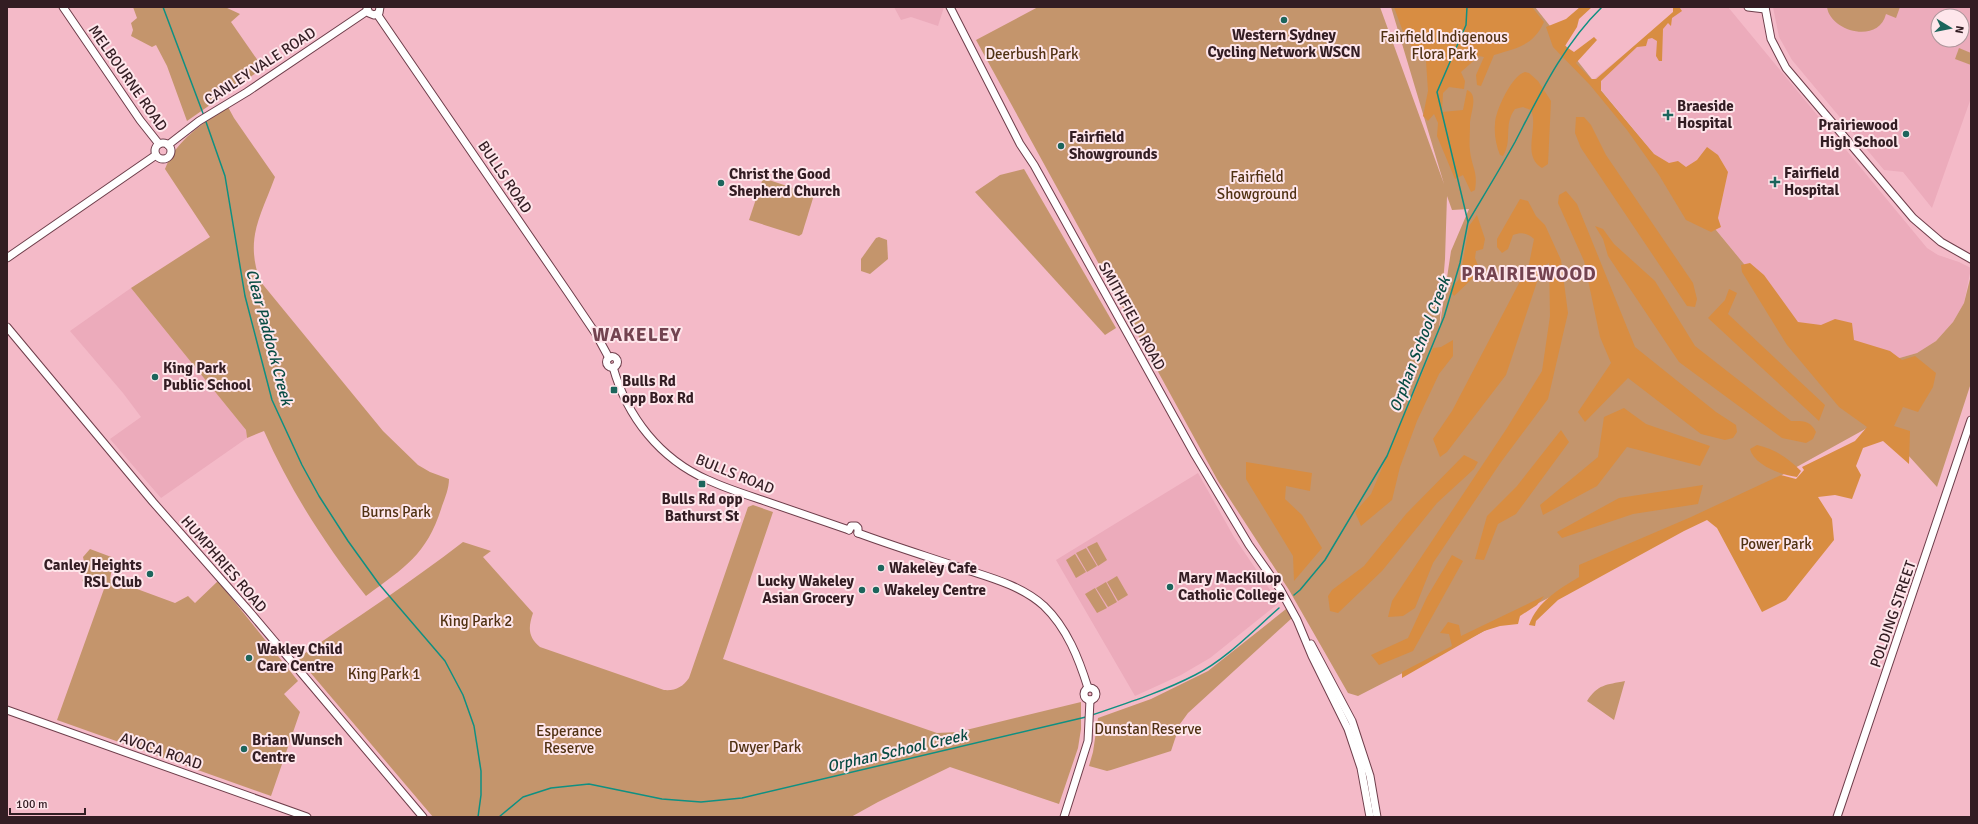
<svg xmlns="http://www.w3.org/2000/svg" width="1978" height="824" font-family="Signika,sans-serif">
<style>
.built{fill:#ecabbb;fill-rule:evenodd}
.green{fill:#c4956c;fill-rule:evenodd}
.forest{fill:#d88d42}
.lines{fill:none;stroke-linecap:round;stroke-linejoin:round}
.stream{stroke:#0f9082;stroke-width:1.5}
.secondary-casing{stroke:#6e3e4b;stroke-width:9}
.secondary{stroke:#fff;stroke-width:7}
.poi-dot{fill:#1c655c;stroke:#fee6eb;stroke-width:1.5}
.labels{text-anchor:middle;stroke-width:4;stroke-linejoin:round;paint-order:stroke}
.poi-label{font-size:15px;font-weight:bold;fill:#331d23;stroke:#fee6eb;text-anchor:start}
.park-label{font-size:15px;fill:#503112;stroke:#fee6eb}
.street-label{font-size:15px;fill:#331d23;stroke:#fee6eb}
.water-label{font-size:16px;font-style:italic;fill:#094c44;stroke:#fee6eb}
.district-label{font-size:19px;font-weight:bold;letter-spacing:1px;fill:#734350;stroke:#fee6eb}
</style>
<rect width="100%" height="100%" fill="#f4bac8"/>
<g class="built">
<polygon points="894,7 944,7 938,26 911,17 901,20"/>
<polygon points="1682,7 1728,7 1927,248 1938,255 1959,262 1971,268 1964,303 1953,322 1936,341 1917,353 1896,359 1800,332 1593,80"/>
<path d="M 1773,7 L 1971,7 L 1971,98 L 1932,208 L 1903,172 L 1884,170 L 1792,60 L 1779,37 ZM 1938,16 L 1962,16 L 1962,40 L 1938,40 Z"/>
<polygon points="131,288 246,430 247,438 161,498 110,439 141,417 123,393 70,331"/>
<polygon points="1198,473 1234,537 1279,603 1210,658 1181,675 1135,696 1056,560"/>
</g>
<g class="green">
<polygon points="133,7 225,7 240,14 231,22 263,68 187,121 167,66 156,45 152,47 131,36 133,30 131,23 137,18"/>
<path d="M 1038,7 L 1380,7 L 1444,184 L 1391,7 L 1535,7 L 1595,83 L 1800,332 L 1896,359 L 1917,353 L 1936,341 L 1953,322 L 1964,303 L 1971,275 L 1971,383 L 1937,487 L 1878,422 L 1704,518 L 1358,696 L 1348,693 L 1289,590 L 1218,481 L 976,40 ZM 1447,196 L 1452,210 L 1469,209 L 1451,251 L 1439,331 L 1445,259 Z"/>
<path d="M 1827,7 L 1900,7 L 1896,18 L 1886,14 C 1878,45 1830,31 1827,7 Z"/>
<polygon points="1959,48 1971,53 1971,65 1955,59"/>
<path d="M 228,107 L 234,118 L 275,177 C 260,218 245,238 260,281 L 383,431 L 418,465 L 430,472 L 449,479 C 449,488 445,498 442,506 C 427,555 405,567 366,596 C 326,546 290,490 264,431 L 247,438 L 246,430 L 131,288 L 210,237 L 165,169 C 177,139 202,124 228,107 Z"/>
<polygon points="1024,169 1116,328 1105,335 975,192 1000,175"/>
<polygon points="763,178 814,195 802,234 799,236 749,220"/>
<polygon points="879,237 887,240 888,259 870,274 861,271 861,259 876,238"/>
<path d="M 753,505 L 773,512 L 723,659 L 937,733 L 958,732 L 1081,702 L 1081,729 L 1078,748 L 1059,804 L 950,767 L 878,802 L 851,817 L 433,817 L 298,658 C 353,620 410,583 463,542 L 491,551 L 483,557 L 533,613 C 528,628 528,637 540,647 L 664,690 C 675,691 683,687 689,678 L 748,507 Z"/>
<polygon points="1097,542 1107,560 1098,566 1087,547"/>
<polygon points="1086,548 1097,566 1087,572 1076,553"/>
<polygon points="90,549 114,558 110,579 175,603 188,596 195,603 218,581 298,681 284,694 300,712 271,796 57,720 104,589 82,581 86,571 83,557"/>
<polygon points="1075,554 1086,572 1076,578 1066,560"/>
<polygon points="1117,576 1128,595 1118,601 1107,582"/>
<polygon points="1106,582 1117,602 1108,607 1096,588"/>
<polygon points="1095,588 1107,608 1097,613 1085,594"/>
<polygon points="1286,609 1292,618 1188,713 1180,724 1171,751 1111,770 1107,771 1089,766 1093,752 1098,718 1151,699 1208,671"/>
<path d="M 1625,681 L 1614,720 L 1587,701 C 1598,684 1606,685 1625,681 Z"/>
</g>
<g class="forest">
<path d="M 1394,7 L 1532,7 L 1544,22 C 1533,46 1517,48 1494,55 L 1481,86 L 1477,85 L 1476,75 L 1484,57 L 1479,56 L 1461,72 L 1465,81 L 1464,89 L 1449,87 L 1443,93 L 1442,112 L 1463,110 L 1467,90 C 1480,95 1469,115 1470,126 C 1470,134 1469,143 1470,151 C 1472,168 1478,171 1475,190 L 1471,192 L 1463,175 L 1455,179 L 1437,136 L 1438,123 L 1434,114 L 1428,121 L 1423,116 L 1428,91 L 1426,61 L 1406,40 Z"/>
<polygon points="1580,7 1592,7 1579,19 1577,27 1565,46 1574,52 1594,37 1597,40 1576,63 1591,79 1596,79 1673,12 1673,7 1680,8 1682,11 1672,18 1671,26 1668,23 1663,29 1662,61 1659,61 1656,56 1657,41 1652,38 1648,39 1646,46 1637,47 1601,81 1601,91 1654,154 1669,163 1678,161 1686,167 1697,160 1707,147 1718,155 1728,172 1718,218 1721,227 1711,232 1686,220 1659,175 1627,130 1590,85 1553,47 1546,27 1566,19"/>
<path d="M 1525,72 L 1529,73 L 1538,81 L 1551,101 L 1548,164 L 1542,168 C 1521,155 1539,128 1531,110 L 1523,107 L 1515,109 C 1503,125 1513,140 1503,156 L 1500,155 C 1496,145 1494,134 1495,124 C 1495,111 1512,75 1525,72 Z"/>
<polygon points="1576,117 1584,117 1591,125 1606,155 1693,283 1697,299 1695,307 1687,306 1581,148 1575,133"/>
<polygon points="1566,191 1577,204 1635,347 1716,412 1736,425 1737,432 1733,438 1725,440 1701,434 1628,378 1585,422 1578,412 1611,363 1600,337 1584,261 1558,203 1559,195"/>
<path d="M 1520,199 L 1528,201 L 1536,216 L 1545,225 L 1561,260 L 1568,313 L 1548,399 L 1501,462 L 1433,563 L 1415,608 L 1403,616 L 1388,617 L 1392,601 L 1507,428 L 1542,371 L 1550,316 L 1549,263 L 1542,267 L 1506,375 L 1447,452 L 1440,457 L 1433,439 L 1452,411 L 1529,264 L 1534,239 C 1527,233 1522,232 1513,235 L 1508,249 L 1502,253 L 1497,247 L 1497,239 Z"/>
<polygon points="1477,215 1485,239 1483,249 1476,251 1475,258 1481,273 1474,277 1454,296 1450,290 1460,278 1469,226"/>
<path d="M 1595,226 L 1603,229 L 1614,244 L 1655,281 L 1695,346 L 1791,421 C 1803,421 1810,420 1816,432 L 1813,439 L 1806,443 L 1782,438 L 1679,362 L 1608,256 L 1603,239 Z"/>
<path d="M 1750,263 L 1764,275 L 1798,322 L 1821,325 L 1835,319 L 1852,323 L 1854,340 L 1890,351 L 1902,360 L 1915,356 L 1936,373 L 1933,387 L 1918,412 L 1903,407 L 1894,426 L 1910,431 L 1909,464 L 1883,441 L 1863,448 L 1856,466 L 1861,475 L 1852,499 L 1835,495 L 1818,497 L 1832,519 L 1834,540 L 1786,600 L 1762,612 L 1717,528 L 1707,520 L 1684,531 L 1558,600 L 1536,621 L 1535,626 L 1529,625 C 1538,601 1558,590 1579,577 L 1579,565 L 1691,517 L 1781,475 L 1796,479 L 1804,470 L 1802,467 L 1855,441 L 1867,427 L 1839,407 L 1787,345 L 1742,272 L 1741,265 Z"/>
<polygon points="1729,289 1737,293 1728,314 1825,405 1819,421 1708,318 1725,300"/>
<polygon points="1453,340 1453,356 1439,374 1417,421 1400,467 1392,500 1361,526 1355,512 1371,494 1433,348 1441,347"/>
<polygon points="1624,408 1646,424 1710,446 1700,466 1627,447 1597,486 1543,515 1540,505 1598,457 1604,417"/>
<polygon points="1561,430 1569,442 1516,514 1498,524 1484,560 1475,559 1487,516 1517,486"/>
<path d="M 1757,445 C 1775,449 1788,458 1801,471 L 1797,477 C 1781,475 1754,465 1750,449 Z"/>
<polygon points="1464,455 1478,462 1474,469 1437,503 1382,571 1338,613 1330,611 1328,596 1332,590 1364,566 1406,514"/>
<polygon points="1246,462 1312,473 1310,491 1286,486 1285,499 1302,515 1322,548 1294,581 1293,556 1246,479"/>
<polygon points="1703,485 1698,504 1633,514 1562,538 1557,532 1619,498"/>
<polygon points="1452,555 1463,561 1413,651 1379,665 1371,655 1408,638 1427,597"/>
<polygon points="1544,596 1537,605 1520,616 1518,624 1500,626 1484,631 1402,678 1402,672 1452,646 1449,634 1440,633 1448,622 1459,625 1461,636"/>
</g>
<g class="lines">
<g class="stream">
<polyline points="163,7 204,116"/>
<polyline points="205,119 225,176 245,296 272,400 302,465 319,496 348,541 379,584 445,661 463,695 474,726 481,771 481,795 478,817"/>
<path d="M 1468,222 C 1484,195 1500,169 1515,142 C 1540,94 1563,45 1602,7"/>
<polyline points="1294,595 1300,590 1325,560 1387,456 1444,317 1460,263 1468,222 1437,92 1466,25 1467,7"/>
<path d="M 1092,715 C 1127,703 1162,692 1195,675 C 1225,660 1253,631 1279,608"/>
<polyline points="499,817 523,797 551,788 589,784 662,799 701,802 742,798 1086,717"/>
</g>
<g class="secondary-casing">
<g id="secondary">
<polyline points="63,7 140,120 159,144"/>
<polyline points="950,7 1020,144 1034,165 1195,455 1249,545 1280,589 1297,620 1312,656 1348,729 1361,768 1370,817"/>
<polyline points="1748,7 1765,9"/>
<polyline points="1765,7 1771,39 1786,68 1913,218 1941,242 1971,259"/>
<polyline points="367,8 369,13 374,15 379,13 380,7"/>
<polyline points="377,14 569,294 596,334 609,358"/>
<circle cx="163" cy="151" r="8"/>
<polyline points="168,145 199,121 247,92 367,11"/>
<polyline points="7,258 156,155"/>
<polyline points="7,327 153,502 249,611 423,817"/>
<circle cx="612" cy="362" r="5.5"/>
<path d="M 613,367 C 627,417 660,459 708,480 C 725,488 744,494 762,500 C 791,510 820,520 849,530"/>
<polyline points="849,530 851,526 856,526 858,528 858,533"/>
<path d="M 858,533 C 893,546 929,557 964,569 C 992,578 1022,586 1044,606 C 1067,628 1079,659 1088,688"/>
<polyline points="1311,644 1352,721 1370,776 1377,817"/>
<circle cx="1090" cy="694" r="6"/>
<polyline points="7,710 307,817"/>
<polyline points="1064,817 1088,741 1090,700"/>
<polyline points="1837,817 1971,420"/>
</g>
</g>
<use href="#secondary" class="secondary"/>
</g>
<g class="poi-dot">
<circle cx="1284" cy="20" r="4"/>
<path d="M1666 109h4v4h4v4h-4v4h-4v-4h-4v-4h4z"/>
<circle cx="1906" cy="134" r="4"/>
<circle cx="1061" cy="146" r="4"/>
<path d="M1773 176h4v4h4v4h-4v4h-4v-4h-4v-4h4z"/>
<circle cx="721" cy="183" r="4"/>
<circle cx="155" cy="377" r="4"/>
<rect x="610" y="386" width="8" height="8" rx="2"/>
<rect x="698" y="480" width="8" height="8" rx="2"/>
<circle cx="881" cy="568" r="4"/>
<circle cx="150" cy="574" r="4"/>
<circle cx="1170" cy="587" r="4"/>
<circle cx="862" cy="590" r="4"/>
<circle cx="876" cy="590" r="4"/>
<circle cx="249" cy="658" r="4"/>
<circle cx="244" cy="749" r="4"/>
</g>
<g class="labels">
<g class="poi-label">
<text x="1284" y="40" text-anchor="middle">Western Sydney<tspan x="1284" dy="17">Cycling Network WSCN</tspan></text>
<text x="1677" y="111">Braeside<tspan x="1677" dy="17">Hospital</tspan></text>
<text x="1898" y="130" text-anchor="end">Prairiewood<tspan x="1898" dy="17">High School</tspan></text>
<text x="1069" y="142">Fairfield<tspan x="1069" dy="17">Showgrounds</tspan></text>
<text x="1784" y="178">Fairfield<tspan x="1784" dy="17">Hospital</tspan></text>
<text x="729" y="179">Christ the Good<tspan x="729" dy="17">Shepherd Church</tspan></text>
<text x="163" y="373">King Park<tspan x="163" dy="17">Public School</tspan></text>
<text x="622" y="386">Bulls Rd<tspan x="622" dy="17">opp Box Rd</tspan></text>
<text x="702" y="504" text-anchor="middle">Bulls Rd opp<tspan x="702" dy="17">Bathurst St</tspan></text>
<text x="142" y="570" text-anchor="end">Canley Heights<tspan x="142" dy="17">RSL Club</tspan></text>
<text x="889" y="573">Wakeley Cafe</text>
<text x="1178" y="583">Mary MacKillop<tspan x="1178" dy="17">Catholic College</tspan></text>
<text x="854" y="586" text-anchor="end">Lucky Wakeley<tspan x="854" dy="17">Asian Grocery</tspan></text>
<text x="884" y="595">Wakeley Centre</text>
<text x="257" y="654">Wakley Child<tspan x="257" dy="17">Care Centre</tspan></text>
<text x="252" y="745">Brian Wunsch<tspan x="252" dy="17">Centre</tspan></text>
</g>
<g class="park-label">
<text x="1444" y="42">Fairfield Indigenous<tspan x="1444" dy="17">Flora Park</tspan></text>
<text x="1032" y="59">Deerbush Park</text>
<text x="1257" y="182">Fairfield<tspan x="1257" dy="17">Showground</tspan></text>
<text x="396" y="517">Burns Park</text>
<text x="1776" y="549">Power Park</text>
<text x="476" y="626">King Park 2</text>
<text x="384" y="679">King Park 1</text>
<text x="1148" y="734">Dunstan Reserve</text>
<text x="569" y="736">Esperance<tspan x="569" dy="17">Reserve</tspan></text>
<text x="765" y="752">Dwyer Park</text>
</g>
<g class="street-label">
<text transform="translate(260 66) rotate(-33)" y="5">CANLEY VALE ROAD</text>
<text transform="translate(128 78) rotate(55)" y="5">MELBOURNE ROAD</text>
<text transform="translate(505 177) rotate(56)" y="5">BULLS ROAD</text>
<text transform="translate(1132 316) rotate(61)" y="5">SMITHFIELD ROAD</text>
<text transform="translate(735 474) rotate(22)" y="5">BULLS ROAD</text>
<text transform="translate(224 564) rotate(49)" y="5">HUMPHRIES ROAD</text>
<text transform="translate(1893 614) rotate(-71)" y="5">POLDING STREET</text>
<text transform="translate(161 751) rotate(19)" y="5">AVOCA ROAD</text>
</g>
<g class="water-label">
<text transform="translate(270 337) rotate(75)" y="6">Clear Paddock Creek</text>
<text transform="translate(1419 344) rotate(-69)" y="6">Orphan School Creek</text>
<text transform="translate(897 750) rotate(-13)" y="6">Orphan School Creek</text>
</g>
<g class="district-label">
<text x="1529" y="280">PRAIRIEWOOD</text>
<text x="637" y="341">WAKELEY</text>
</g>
</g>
<rect width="1978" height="824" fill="none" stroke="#331d23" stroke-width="16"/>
<g transform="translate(1950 28) rotate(100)"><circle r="19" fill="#fee6eb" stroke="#ad969b"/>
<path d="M0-3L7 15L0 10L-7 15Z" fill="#1c655c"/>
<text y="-6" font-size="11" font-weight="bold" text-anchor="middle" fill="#331d23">N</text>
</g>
<path d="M10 808v6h75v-6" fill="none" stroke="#331d23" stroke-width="2"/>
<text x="16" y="808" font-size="12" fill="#331d23" stroke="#fee6eb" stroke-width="3" paint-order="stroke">100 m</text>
</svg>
